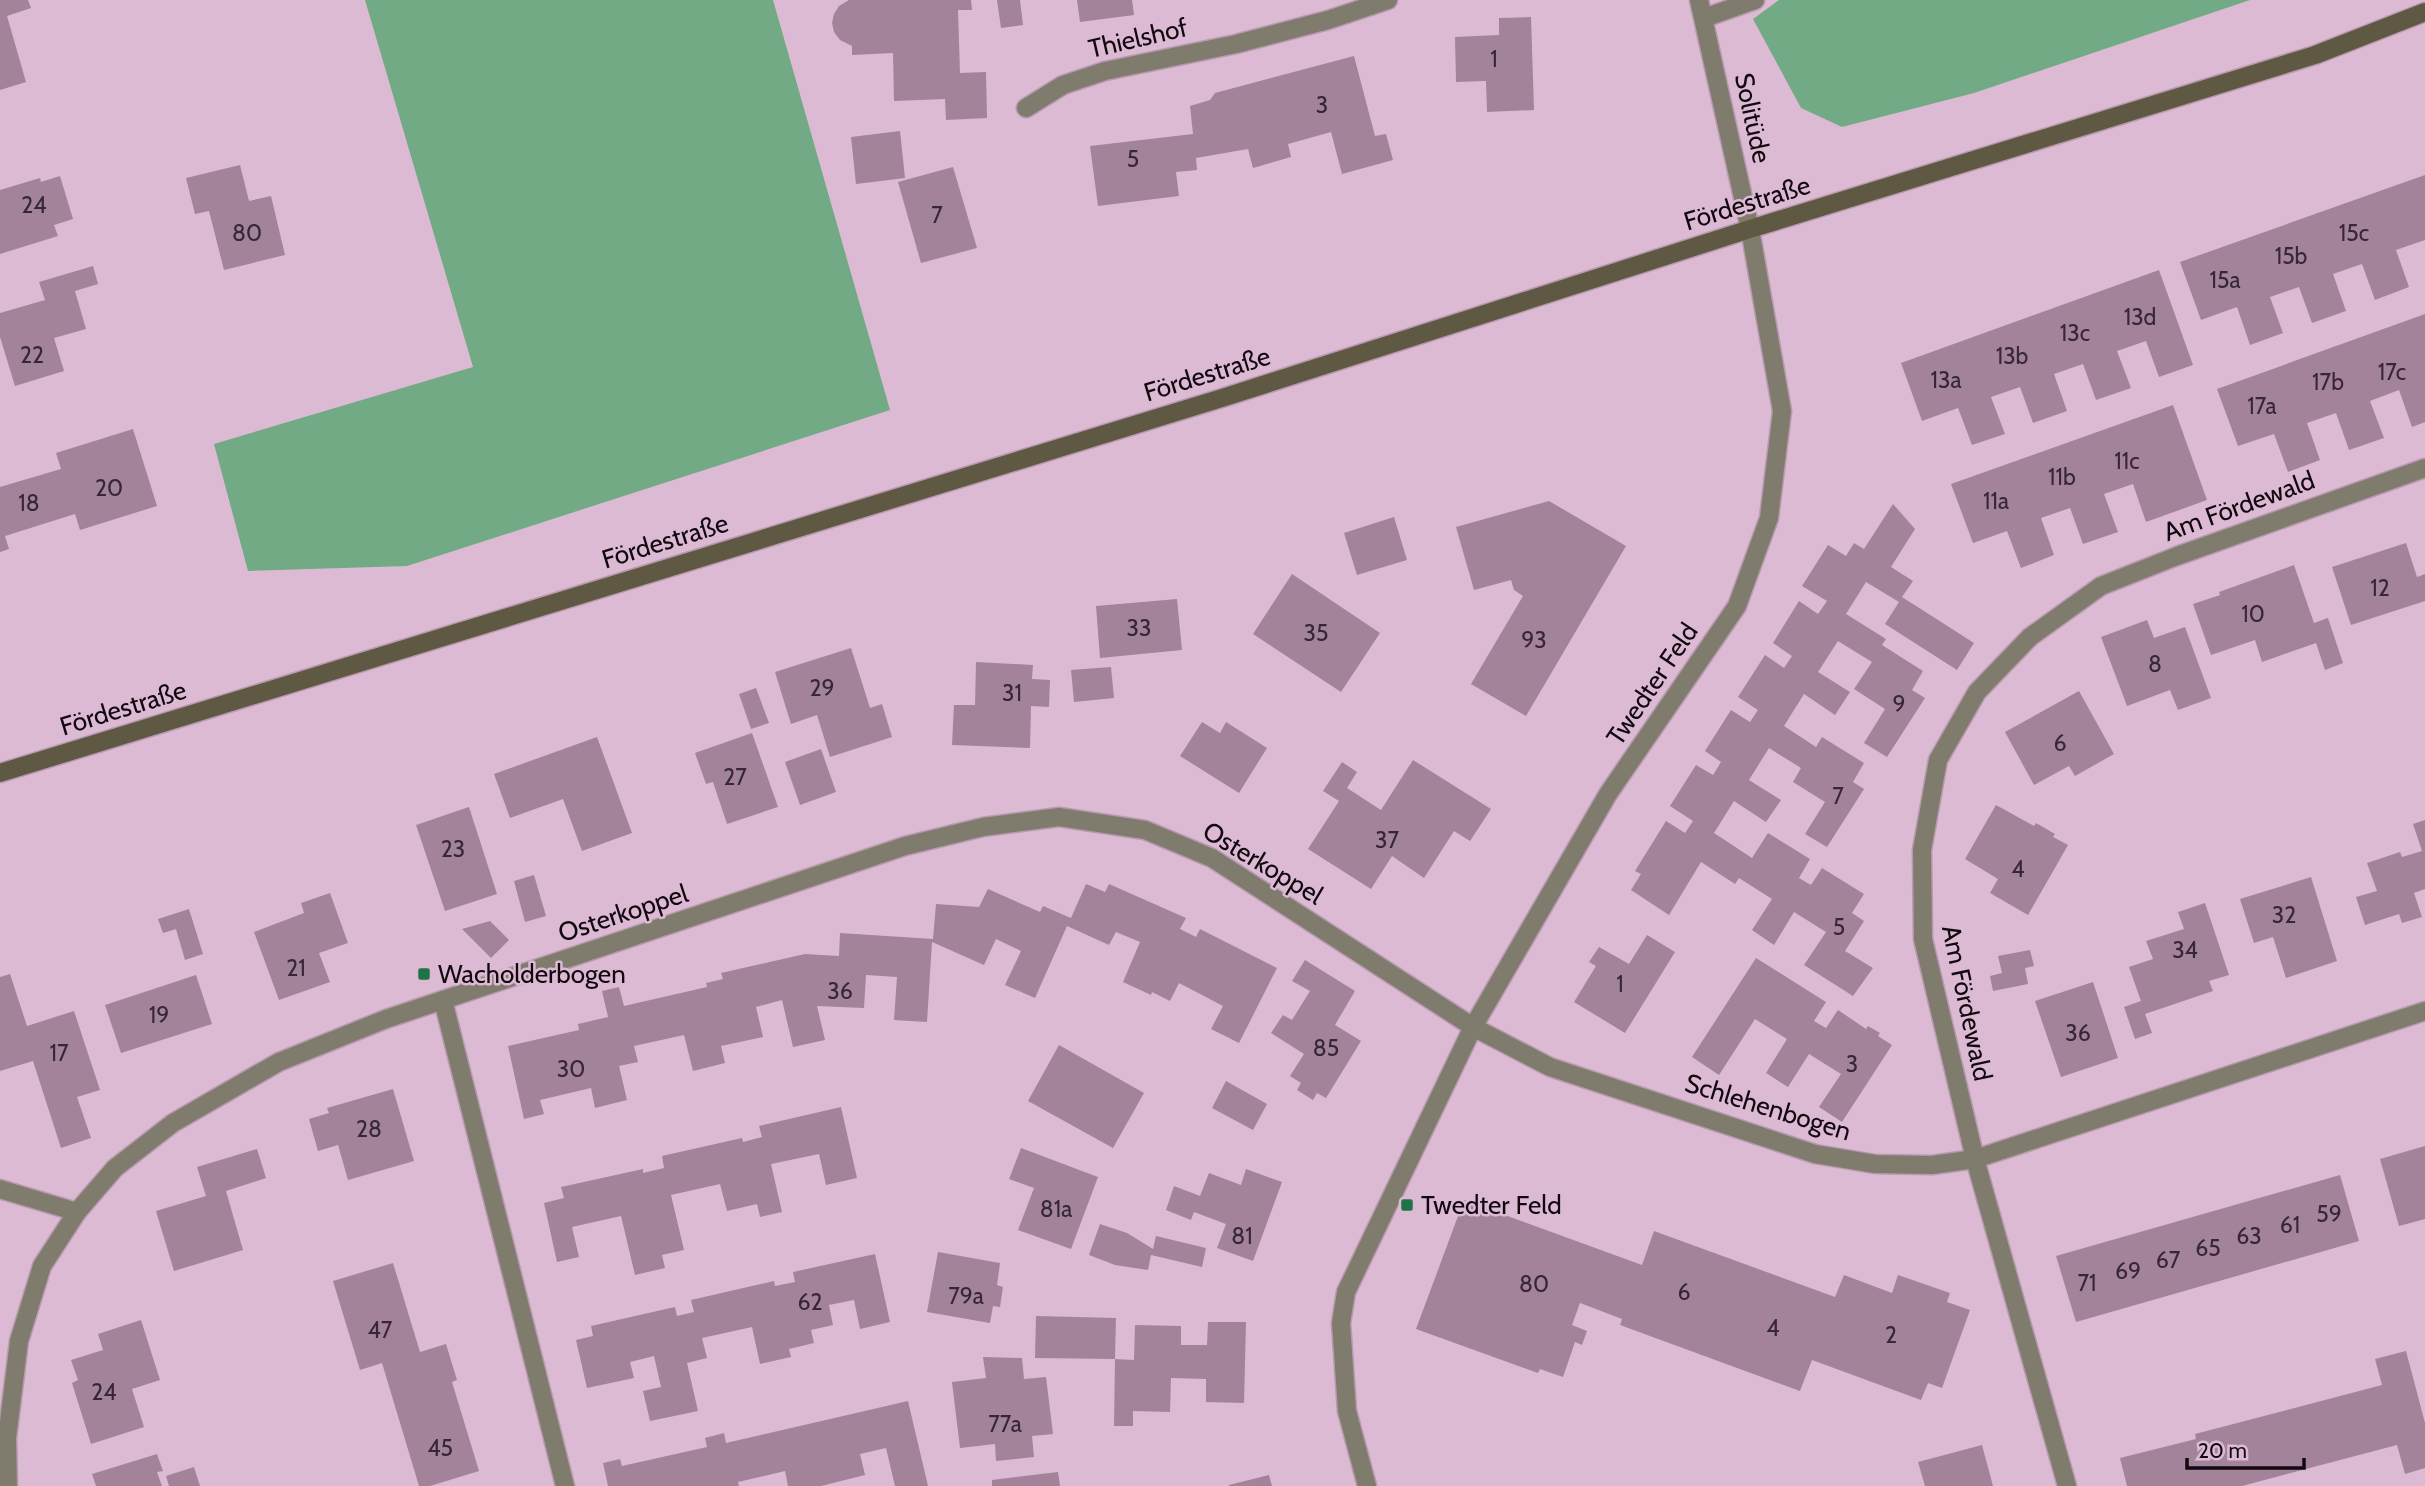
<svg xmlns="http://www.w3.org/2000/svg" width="2425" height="1486" font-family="Cabin,sans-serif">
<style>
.green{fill:#72aa86}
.building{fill:#a2839a}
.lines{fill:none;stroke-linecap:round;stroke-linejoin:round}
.minor-casing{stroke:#b89ab0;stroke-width:21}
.secondary-casing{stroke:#b89ab0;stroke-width:21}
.minor{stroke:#807c6d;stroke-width:18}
.secondary{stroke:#5f5943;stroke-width:18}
.poi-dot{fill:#1f7447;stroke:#dcbad3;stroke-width:2.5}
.labels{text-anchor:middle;stroke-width:5;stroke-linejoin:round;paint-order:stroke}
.number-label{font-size:23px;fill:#362732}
.street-label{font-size:26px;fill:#120810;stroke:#dcbad3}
.poi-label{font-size:26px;fill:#120810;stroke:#dcbad3;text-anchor:start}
</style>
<rect width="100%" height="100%" fill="#dcbad3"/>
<g class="green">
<polygon points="365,0 773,0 890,410 407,566 248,571 214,444 473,367"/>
<polygon points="1779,0 2250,0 1974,93 1842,127 1801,108 1753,19"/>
</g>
<g class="building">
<polygon points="0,0 28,0 31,8 7,16 26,82 0,90"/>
<polygon points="849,0 971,0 972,10 958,10 960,73 986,72 987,118 946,120 945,99 894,101 893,53 852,55 852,46 840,40 834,32 832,23 834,14 839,6"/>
<polygon points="997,0 1020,0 1023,25 1001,28"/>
<polygon points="1077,0 1132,0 1134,15 1080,22"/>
<polygon points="1531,17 1534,110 1487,112 1486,81 1456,82 1455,37 1499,35 1499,18"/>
<polygon points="1354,56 1375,136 1386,134 1393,160 1342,174 1331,132 1288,144 1291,157 1253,168 1248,149 1196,158 1197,170 1176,172 1179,196 1098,206 1090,146 1193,134 1190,106 1210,100 1215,93"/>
<polygon points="900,131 905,178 856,184 851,137"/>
<polygon points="240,165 249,201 271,196 285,255 224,270 209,211 195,214 186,178"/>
<polygon points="953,167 977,248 921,263 898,182"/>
<polygon points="2425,175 2425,240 2396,250 2409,287 2375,300 2362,264 2333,274 2346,311 2312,323 2299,287 2270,297 2283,333 2250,345 2237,307 2201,320 2180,262"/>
<polygon points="60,176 73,219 54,225 58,236 0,254 0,190 40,178 41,182"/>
<polygon points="93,266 98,284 75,291 86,329 54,338 64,371 15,386 0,337 0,313 45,300 39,282"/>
<polygon points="2159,270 2193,365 2159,377 2146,341 2117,351 2131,388 2096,400 2083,364 2054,374 2067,411 2033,423 2020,387 1991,397 2005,434 1972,445 1958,408 1922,421 1901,363"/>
<polygon points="2425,314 2425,422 2412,427 2399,390 2370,401 2384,438 2349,450 2336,413 2307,423 2320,460 2288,472 2274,434 2238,446 2217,389"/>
<polygon points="2173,405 2207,500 2146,522 2133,484 2104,494 2118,532 2083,544 2070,508 2041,518 2054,555 2021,568 2007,531 1973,543 1951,484"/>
<polygon points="133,429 157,506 80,530 75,514 5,536 9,549 0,552 0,487 61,469 56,453"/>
<polygon points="1549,501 1626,546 1526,716 1471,684 1523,596 1514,590 1511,580 1474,590 1456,527"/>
<polygon points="1893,504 1915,529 1891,567 1913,581 1902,597 1974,643 1957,670 1885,624 1899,602 1866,582 1846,614 1886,639 1882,645 1923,671 1912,690 1925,698 1887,757 1864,743 1885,709 1854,689 1872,662 1838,641 1818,672 1850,692 1835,715 1804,694 1784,726 1816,747 1822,737 1864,763 1853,782 1864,789 1827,847 1805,834 1825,802 1793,782 1801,768 1769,748 1749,780 1781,800 1766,822 1734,801 1714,833 1752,858 1768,833 1810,859 1799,878 1811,885 1822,868 1864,894 1852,913 1864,921 1845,951 1873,968 1853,996 1804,965 1826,932 1794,912 1774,945 1752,930 1772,899 1739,878 1735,884 1701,862 1669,915 1631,890 1641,874 1635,871 1666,821 1685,833 1693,821 1670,806 1696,765 1713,775 1721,762 1705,751 1731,710 1750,722 1758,710 1738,697 1765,655 1784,668 1792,656 1773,643 1799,601 1818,614 1827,601 1802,586 1828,545 1846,556 1854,543 1864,549"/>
<polygon points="1394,517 1407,560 1357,575 1344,533"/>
<polygon points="2406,543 2417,577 2425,574 2425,601 2351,625 2332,567"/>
<polygon points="2294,565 2314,623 2328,618 2343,663 2325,670 2316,643 2262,662 2255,640 2211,655 2193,604 2220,595 2219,592"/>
<polygon points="1292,574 1380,633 1341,692 1253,634"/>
<polygon points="1177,599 1182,650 1100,658 1096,606"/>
<polygon points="2147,620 2154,638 2185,627 2211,698 2178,710 2170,690 2127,706 2101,637"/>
<polygon points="851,648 870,708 882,704 892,737 830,757 817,715 791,724 775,672"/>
<polygon points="976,662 1033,665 1032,679 1050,680 1049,707 1031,706 1030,748 952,745 954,705 975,705"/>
<polygon points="1111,667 1114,698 1074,702 1071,670"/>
<polygon points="756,688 769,723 751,729 739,694"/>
<polygon points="2079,691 2114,754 2075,776 2069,766 2034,785 2005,732"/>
<polygon points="1202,722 1220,733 1226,722 1267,748 1239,793 1180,756"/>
<polygon points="752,733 778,807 727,824 713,782 706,784 695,753"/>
<polygon points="597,737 632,833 582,851 563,799 510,818 494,774"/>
<polygon points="821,749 836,792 800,805 785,762"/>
<polygon points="1413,760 1491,809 1470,841 1454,831 1424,878 1392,856 1371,889 1308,849 1339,801 1323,791 1342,762 1357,772 1347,788 1381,810"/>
<polygon points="1996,805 2034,826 2036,823 2055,834 2053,837 2068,845 2028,915 1990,893 1998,879 1965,859"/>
<polygon points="469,807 497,894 445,911 416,825"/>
<polygon points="2425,820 2425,889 2414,893 2422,917 2402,923 2399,914 2365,925 2356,897 2377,891 2367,863 2400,852 2402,857 2422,851 2413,824"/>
<polygon points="534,875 546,916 525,922 514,881"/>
<polygon points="2311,877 2337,961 2286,978 2273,937 2254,943 2240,899"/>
<polygon points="1086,884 1105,892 1109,884 1186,918 1180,929 1196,937 1200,929 1277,968 1239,1043 1211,1029 1223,1006 1179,983 1170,1001 1152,992 1151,995 1123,982 1140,942 1116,932 1109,945 1067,926 1035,998 1005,985 1021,951 996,939 984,965 932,942 927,1022 894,1020 897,977 866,975 864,1008 817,1006 825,1040 793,1047 782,1000 756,1007 763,1037 721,1046 725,1063 693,1071 684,1035 634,1046 638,1062 619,1066 627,1100 595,1108 591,1088 540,1100 544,1114 524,1119 508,1046 579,1030 578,1024 608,1017 602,991 619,987 624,1006 707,987 706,983 723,979 721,973 805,954 839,956 840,933 933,939 936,904 979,907 988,889 1040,912 1043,906 1071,918"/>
<polygon points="330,893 348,943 319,953 330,982 279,1000 254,932 304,913 301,903"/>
<polygon points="2205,903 2229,975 2209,981 2213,991 2145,1014 2152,1033 2135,1039 2124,1007 2141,1001 2129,967 2153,959 2146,941 2184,929 2178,912"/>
<polygon points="189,909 203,954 185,960 176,929 163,933 158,919"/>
<polygon points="490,921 509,940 491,958 462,929"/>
<polygon points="1647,935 1675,952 1625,1033 1574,1002 1596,966 1589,962 1599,947 1629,964"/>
<polygon points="2030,950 2034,966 2025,968 2028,984 1993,991 1990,976 2002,973 1998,956"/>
<polygon points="1756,958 1826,1002 1814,1021 1826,1028 1838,1010 1866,1029 1868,1026 1880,1033 1878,1036 1892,1045 1842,1122 1819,1107 1841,1074 1809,1054 1788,1087 1766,1073 1787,1039 1755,1019 1719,1075 1692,1057"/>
<polygon points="1305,960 1355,991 1335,1025 1361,1041 1326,1098 1317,1093 1313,1100 1297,1090 1301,1083 1290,1076 1304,1054 1271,1033 1283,1015 1292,1020 1310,991 1292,981"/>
<polygon points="10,974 27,1026 74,1011 100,1090 77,1097 91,1138 61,1148 33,1061 0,1071 0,977"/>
<polygon points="196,975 212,1024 121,1053 105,1005"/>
<polygon points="2093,982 2118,1058 2061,1077 2035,1001"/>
<polygon points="1059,1045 1144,1093 1113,1148 1028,1101"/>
<polygon points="1226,1081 1267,1104 1253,1130 1212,1108"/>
<polygon points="393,1089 414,1161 348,1180 338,1145 318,1151 309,1119 329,1113 327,1108"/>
<polygon points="841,1107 857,1178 826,1185 819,1154 771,1164 782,1212 760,1217 757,1204 727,1211 720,1184 671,1195 684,1250 662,1255 665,1268 635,1275 621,1216 572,1227 579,1257 557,1262 544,1203 564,1198 561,1187 643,1169 643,1173 664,1168 662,1156 742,1138 743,1142 762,1137 759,1126"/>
<polygon points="2425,1146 2425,1219 2399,1226 2380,1159"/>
<polygon points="1021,1148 1098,1177 1071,1249 1018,1230 1034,1188 1009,1179"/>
<polygon points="257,1149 266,1178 226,1191 243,1250 174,1271 156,1211 206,1196 197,1167"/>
<polygon points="1246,1169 1282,1182 1253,1261 1217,1248 1226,1224 1194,1212 1191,1220 1166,1210 1174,1186 1200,1196 1209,1173 1241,1185"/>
<polygon points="2340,1175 2359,1241 2076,1322 2056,1256"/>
<polygon points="1464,1200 1642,1265 1654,1231 1835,1297 1844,1275 1892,1293 1898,1275 1950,1293 1947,1302 1970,1310 1942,1388 1928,1383 1921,1400 1812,1360 1800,1391 1620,1325 1622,1319 1580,1303 1572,1325 1587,1331 1582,1345 1575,1342 1563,1377 1540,1369 1538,1373 1416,1329"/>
<polygon points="1100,1224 1127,1233 1153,1249 1156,1236 1206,1248 1202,1267 1151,1255 1148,1270 1115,1265 1089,1255"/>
<polygon points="938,1252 1000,1263 997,1285 1003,1287 1000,1307 993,1306 990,1323 927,1312"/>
<polygon points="875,1254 890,1322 860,1329 854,1300 829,1305 833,1325 811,1330 814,1343 789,1349 791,1357 760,1364 752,1327 702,1338 707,1358 687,1363 698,1411 650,1421 643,1391 661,1387 654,1356 630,1362 634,1378 587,1388 576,1340 593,1336 591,1326 675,1307 677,1316 694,1312 691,1300 774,1281 775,1286 795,1282 793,1272"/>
<polygon points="393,1263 420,1352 446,1344 457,1380 452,1382 479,1471 430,1486 419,1486 382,1363 360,1370 333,1281"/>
<polygon points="1036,1316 1116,1318 1115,1359 1035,1358"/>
<polygon points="141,1320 160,1380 132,1389 144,1427 91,1444 72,1383 78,1380 71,1360 103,1350 98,1334"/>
<polygon points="1208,1322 1246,1322 1244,1403 1206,1402 1206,1379 1171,1378 1170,1412 1133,1411 1133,1426 1114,1426 1115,1359 1134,1360 1135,1325 1181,1326 1181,1345 1207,1345"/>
<polygon points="2406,1351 2425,1423 2425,1468 2405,1474 2397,1445 2242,1486 2127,1486 2120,1458 2196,1439 2195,1434 2382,1385 2375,1359"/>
<polygon points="983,1357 1022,1358 1024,1379 1046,1377 1053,1434 1032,1436 1034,1457 996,1461 995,1444 960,1448 952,1382 986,1378"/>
<polygon points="908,1401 928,1486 895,1486 886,1448 860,1454 865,1475 821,1486 788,1486 785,1471 738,1482 739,1486 608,1486 603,1463 620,1459 622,1466 707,1447 705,1438 724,1433 726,1443"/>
<polygon points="1982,1445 1993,1486 1925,1486 1918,1462"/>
<polygon points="157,1454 163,1471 157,1472 162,1486 96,1486 92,1474"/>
<polygon points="194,1467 200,1486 169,1486 166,1476"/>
<polygon points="1058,1472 1060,1486 992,1486 992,1480"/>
<polygon points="1269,1475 1272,1486 1229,1486 1229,1485"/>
</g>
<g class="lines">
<g class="minor-casing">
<g id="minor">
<polyline points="1704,18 1755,0"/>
<polyline points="1026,108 1063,85 1105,71 1236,44 1328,20 1388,0"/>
<polyline points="443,1000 565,1486"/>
<polyline points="0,1189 77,1212"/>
<polyline points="8,1486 7,1438 19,1341 42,1266 77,1212 115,1168 173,1123 279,1062 386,1019 905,846 983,827 1059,817 1145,830 1212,858 1473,1027 1550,1067 1815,1154 1875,1164 1932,1165 1975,1159 2425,1011"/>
<polyline points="1367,1486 1347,1411 1341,1323 1346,1292 1473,1027 1608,794 1737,606 1769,518 1782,411 1750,229 1699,0"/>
<polyline points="2067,1486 1975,1159 1923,939 1922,850 1938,760 1977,692 2030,637 2101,586 2177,556 2425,468"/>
</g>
</g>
<g class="secondary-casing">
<polyline id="secondary" points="0,773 1222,398 1750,229 2315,55 2425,12"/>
</g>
<use href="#minor" class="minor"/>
<use href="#secondary" class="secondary"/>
</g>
<g class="poi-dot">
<rect x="417" y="967" width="14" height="14" rx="3.5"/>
<rect x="1400" y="1198" width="14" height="14" rx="3.5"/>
</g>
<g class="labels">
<g class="number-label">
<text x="1494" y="67">1</text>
<text x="1322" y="113">3</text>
<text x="1133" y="167">5</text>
<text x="34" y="213">24</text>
<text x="937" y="223">7</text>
<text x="247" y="241">80</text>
<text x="2354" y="241">15c</text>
<text x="2291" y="264">15b</text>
<text x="2225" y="288">15a</text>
<text x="2140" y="325">13d</text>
<text x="2075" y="341">13c</text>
<text x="32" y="363">22</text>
<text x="2012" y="364">13b</text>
<text x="2392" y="380">17c</text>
<text x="1946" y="388">13a</text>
<text x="2328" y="390">17b</text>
<text x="2262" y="414">17a</text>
<text x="2127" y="469">11c</text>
<text x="2062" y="485">11b</text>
<text x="109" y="496">20</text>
<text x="1996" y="509">11a</text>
<text x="29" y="511">18</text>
<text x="2380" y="596">12</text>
<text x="2253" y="622">10</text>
<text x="1139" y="636">33</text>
<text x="1316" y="641">35</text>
<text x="1534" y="648">93</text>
<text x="2155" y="672">8</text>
<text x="822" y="696">29</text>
<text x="1012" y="701">31</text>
<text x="1899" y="712">9</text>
<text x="2060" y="751">6</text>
<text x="735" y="785">27</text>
<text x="1838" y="804">7</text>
<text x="1387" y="848">37</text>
<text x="453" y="857">23</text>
<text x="2018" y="877">4</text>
<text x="2284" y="923">32</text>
<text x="1839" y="935">5</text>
<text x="2185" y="958">34</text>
<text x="296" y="976">21</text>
<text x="1620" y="992">1</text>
<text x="840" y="999">36</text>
<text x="159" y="1023">19</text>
<text x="2078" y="1041">36</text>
<text x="1326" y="1056">85</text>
<text x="59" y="1061">17</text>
<text x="1852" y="1072">3</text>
<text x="571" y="1077">30</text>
<text x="369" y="1137">28</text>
<text x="1056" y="1217">81a</text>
<text x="2329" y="1222">59</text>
<text x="2290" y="1233">61</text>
<text x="1242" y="1244">81</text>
<text x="2249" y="1244">63</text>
<text x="2208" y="1256">65</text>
<text x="2168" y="1268">67</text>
<text x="2128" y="1279">69</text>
<text x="2087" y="1291">71</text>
<text x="1534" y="1292">80</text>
<text x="1684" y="1300">6</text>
<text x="966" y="1304">79a</text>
<text x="810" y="1310">62</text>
<text x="1773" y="1336">4</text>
<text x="380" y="1338">47</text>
<text x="1891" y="1343">2</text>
<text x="104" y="1400">24</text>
<text x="1005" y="1432">77a</text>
<text x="440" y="1456">45</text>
</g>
<g class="street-label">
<text transform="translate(1138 38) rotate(-13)" y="9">Thielshof</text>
<text transform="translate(1753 118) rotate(78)" y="9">Solitüde</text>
<text transform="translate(1747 203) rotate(-17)" y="9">Fördestraße</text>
<text transform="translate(1207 374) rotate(-17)" y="9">Fördestraße</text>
<text transform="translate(2239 506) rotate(-20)" y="9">Am Fördewald</text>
<text transform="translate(665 541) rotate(-17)" y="9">Fördestraße</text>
<text transform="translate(1652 684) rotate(-56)" y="9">Twedter Feld</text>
<text transform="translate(123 708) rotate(-17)" y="9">Fördestraße</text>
<text transform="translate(1263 863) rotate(31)" y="9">Osterkoppel</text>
<text transform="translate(623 913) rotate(-18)" y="9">Osterkoppel</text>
<text transform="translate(1967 1003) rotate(78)" y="9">Am Fördewald</text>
<text transform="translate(1768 1107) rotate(17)" y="9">Schlehenbogen</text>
</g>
<g class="poi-label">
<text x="438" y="983">Wacholderbogen</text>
<text x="1421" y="1214">Twedter Feld</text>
</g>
</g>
<path d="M2187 1458v10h117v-10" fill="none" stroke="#120810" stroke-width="3.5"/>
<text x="2198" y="1458" font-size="21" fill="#120810" stroke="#dcbad3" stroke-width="5" paint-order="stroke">20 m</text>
</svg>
